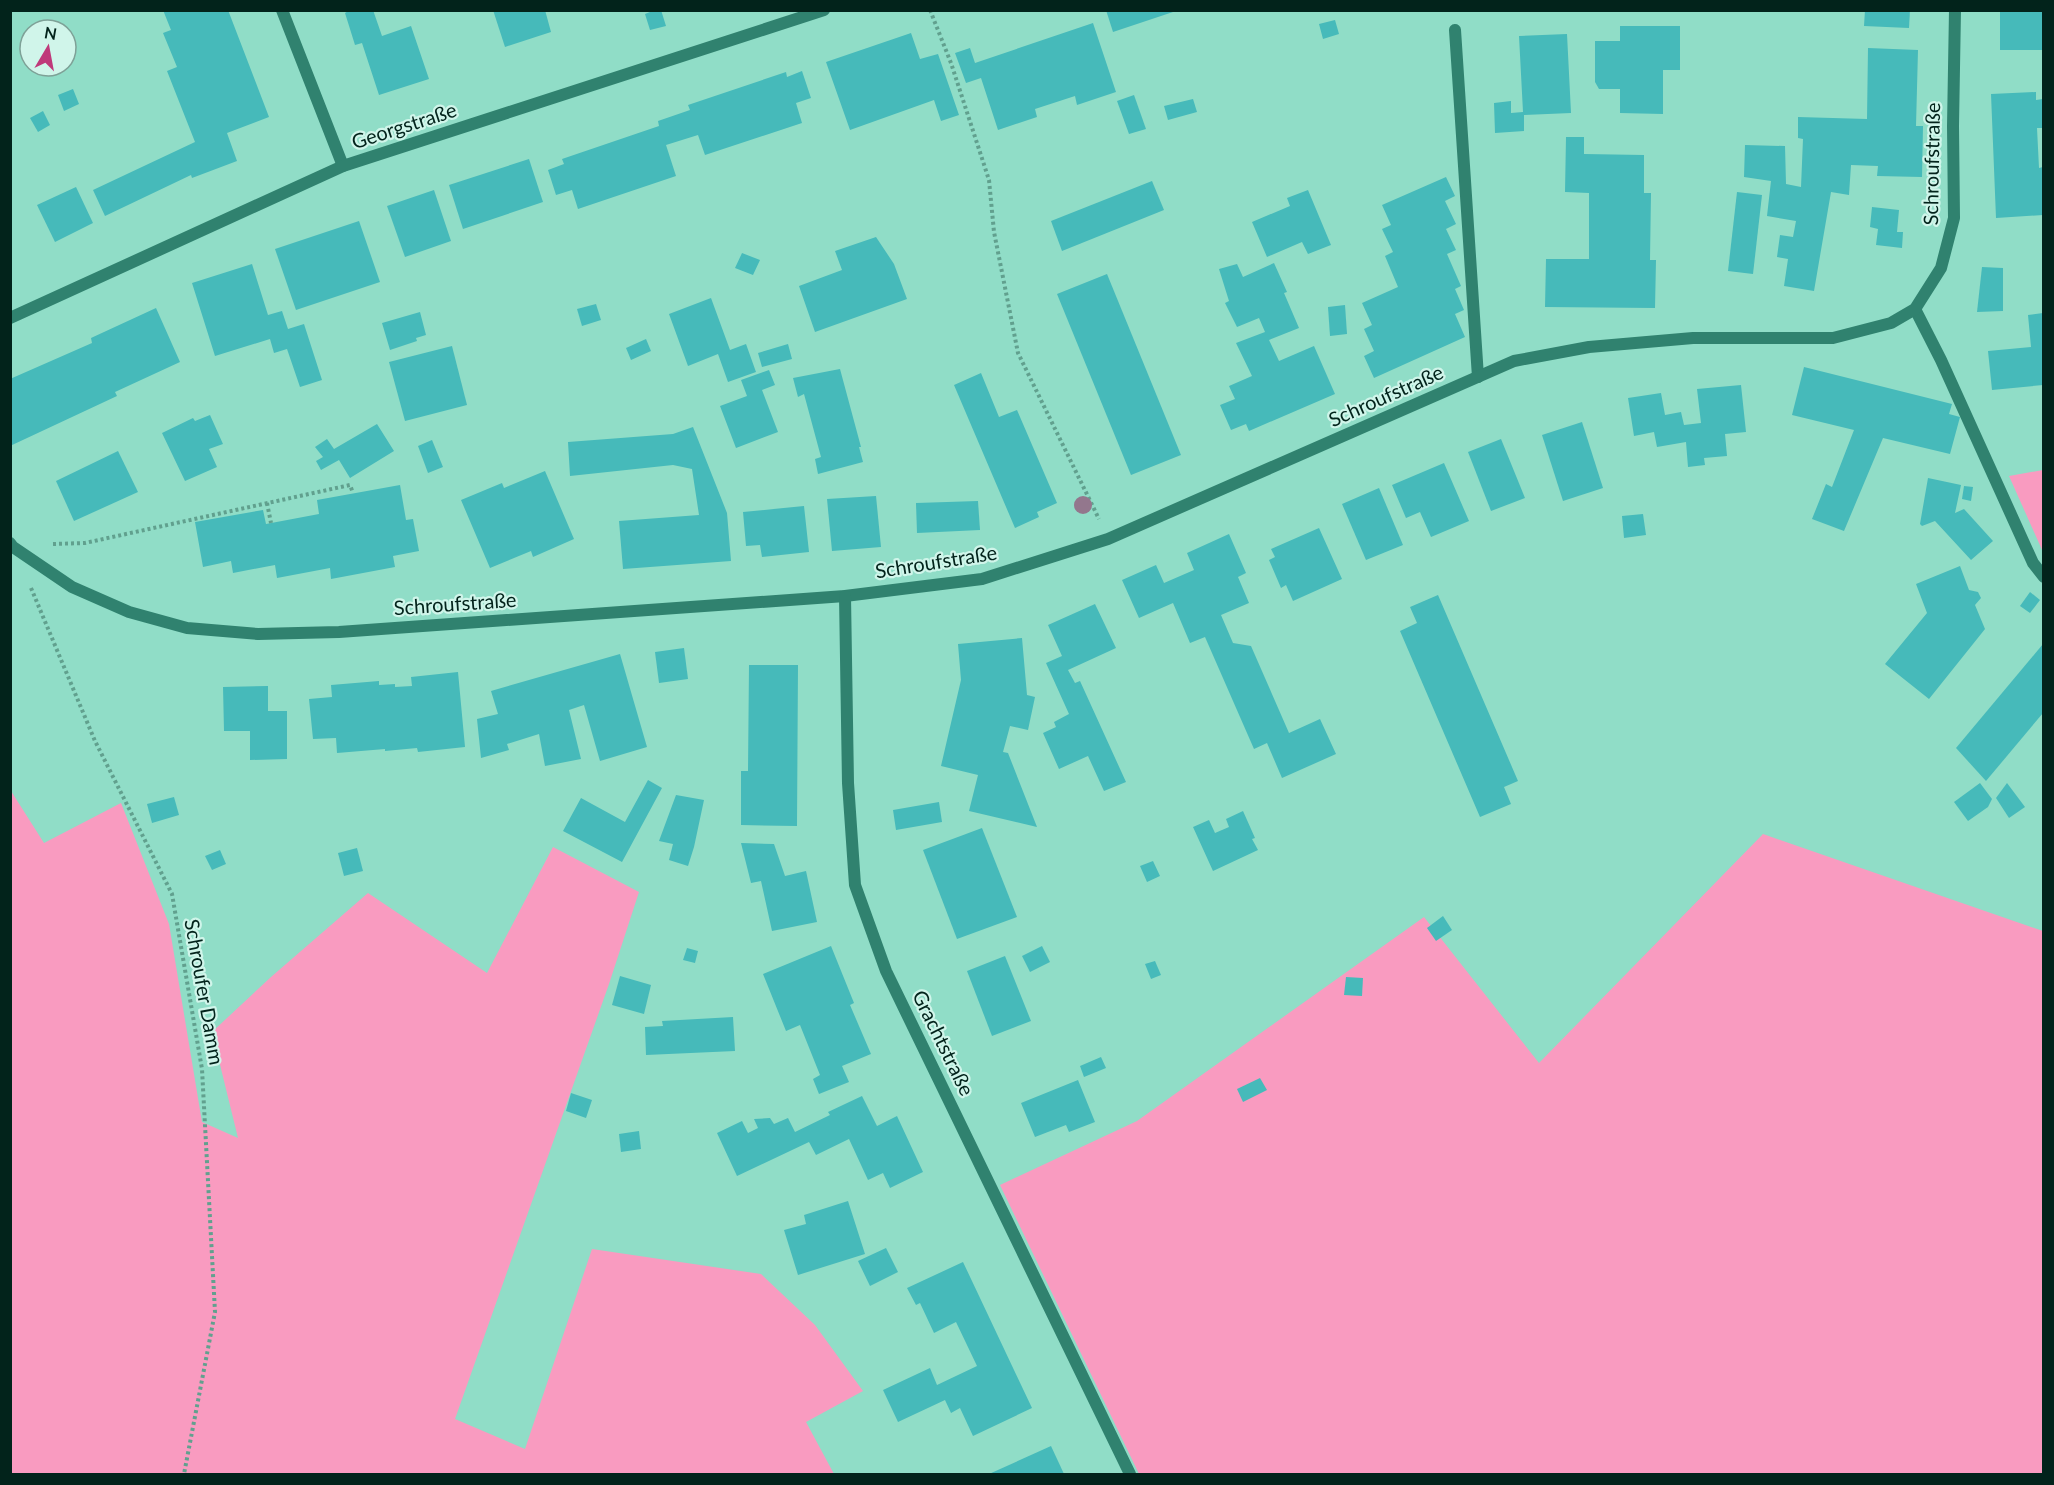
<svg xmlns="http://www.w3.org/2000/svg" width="2054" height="1485" font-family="Lato,sans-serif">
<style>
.green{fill:#f99bc0}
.building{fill:#46baba}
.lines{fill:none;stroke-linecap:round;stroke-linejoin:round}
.path{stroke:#61a08e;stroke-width:4;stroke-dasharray:3 3;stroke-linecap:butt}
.service{stroke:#30826f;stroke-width:12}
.minor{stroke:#30826f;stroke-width:12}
.tree{fill:#93778d}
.labels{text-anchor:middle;stroke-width:4.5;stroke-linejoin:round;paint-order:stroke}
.street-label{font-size:20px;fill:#02231b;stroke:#d0f5ea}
</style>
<rect width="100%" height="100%" fill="#90ddc7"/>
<g class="green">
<polygon points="2043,470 2044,470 2043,552 2009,476"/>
<polygon points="11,791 44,843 121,803 169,924 202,1122 238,1138 212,1032 271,977 368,893 487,973 553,847 639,892 609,984 455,1419 525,1449 592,1249 761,1274 815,1325 863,1391 806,1422 834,1474 11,1474"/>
<polygon points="1763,834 2043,931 2043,1474 1139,1474 1000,1185 1137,1121 1424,917 1539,1063"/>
</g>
<g class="building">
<polygon points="163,10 228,10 269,117 227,133 237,161 192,178 191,175 105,216 93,190 195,142 167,71 177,67 163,33 171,30"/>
<polygon points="350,10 373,10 382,36 411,26 429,79 379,95 362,43 355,45 345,13"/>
<polygon points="493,10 545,10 551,32 505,47"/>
<polygon points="655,10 661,10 666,26 650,30 645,14"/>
<polygon points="1106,10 1176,10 1176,11 1113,32"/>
<polygon points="1865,10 1910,10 1909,28 1864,26"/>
<rect x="2000" y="10" width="43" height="40"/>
<polygon points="1335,20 1339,34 1323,39 1319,24"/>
<polygon points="1093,23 1116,92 1077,105 1075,96 1035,109 1037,117 998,130 981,78 966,83 955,53 970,48 975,63"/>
<polygon points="1620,26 1680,26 1680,70 1663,70 1663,114 1620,113 1620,89 1599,89 1595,82 1595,41 1620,41"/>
<polygon points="911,33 920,59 938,54 959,115 941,121 934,100 850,130 826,62"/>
<polygon points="1567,34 1571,113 1524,115 1524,131 1495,133 1494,103 1511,101 1511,113 1523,112 1519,36"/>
<polygon points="1868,48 1918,50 1916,126 1923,126 1922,177 1877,176 1878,166 1851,165 1849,195 1831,192 1814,291 1784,286 1788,259 1777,257 1780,235 1793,237 1796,221 1767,216 1771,181 1744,177 1745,145 1785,146 1786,184 1801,187 1803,139 1798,138 1798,117 1867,119"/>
<polygon points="802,71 811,98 796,103 802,123 705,155 698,135 666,145 676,176 578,209 572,190 556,195 548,170 564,164 562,159 659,126 658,121 690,110 688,105 786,72 787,77"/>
<polygon points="73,89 79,104 64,111 58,95"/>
<polygon points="2036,92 2036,100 2043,99 2043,128 2037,128 2039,168 2043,167 2043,215 1996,218 1991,94"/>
<polygon points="1134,95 1146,129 1129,134 1117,101"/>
<polygon points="1193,99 1197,112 1168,120 1164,106"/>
<polygon points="43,111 50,125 38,132 30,118"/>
<polygon points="1566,137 1584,137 1584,154 1644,155 1644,193 1651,193 1650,260 1656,260 1655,308 1545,307 1546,259 1589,259 1589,193 1565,192"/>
<polygon points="529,159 543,202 463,229 449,185"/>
<polygon points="1446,177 1455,196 1445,201 1456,224 1446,229 1456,250 1447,254 1461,286 1455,289 1464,310 1455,314 1465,337 1374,378 1364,356 1374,351 1364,329 1372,325 1362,303 1398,287 1385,256 1393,252 1382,229 1391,225 1382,205"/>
<polygon points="1152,181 1164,210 1062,251 1051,221"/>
<polygon points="76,187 93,223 55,242 37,205"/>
<polygon points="434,190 451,241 405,257 387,206"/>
<polygon points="1308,190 1331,245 1308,254 1302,242 1267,257 1252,222 1290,206 1287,198"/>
<polygon points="1737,192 1762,195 1753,274 1728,271"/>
<polygon points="1872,207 1899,210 1897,232 1903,232 1902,248 1876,245 1878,229 1870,227"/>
<polygon points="359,221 380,282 296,310 275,249"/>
<polygon points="876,237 894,264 907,299 815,332 799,286 842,270 835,251"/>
<polygon points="742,253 760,260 753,275 735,268"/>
<polygon points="1274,263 1287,292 1284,293 1299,328 1269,340 1279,361 1314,346 1335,394 1249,431 1246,424 1231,430 1220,405 1235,399 1229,386 1252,376 1236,343 1265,332 1259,318 1237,327 1225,303 1229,301 1219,269 1237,264 1243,277"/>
<polygon points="252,264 268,315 282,311 288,329 304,324 322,380 300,387 287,349 274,353 270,339 215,356 192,283"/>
<polygon points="1982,267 2003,268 2003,311 1977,312"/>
<polygon points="1107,274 1181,455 1131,475 1057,294"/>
<polygon points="711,298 730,350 746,344 756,372 728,382 718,354 688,366 669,314"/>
<polygon points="596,304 601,320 582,326 577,309"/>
<polygon points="1345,305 1347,334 1330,336 1328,307"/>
<polygon points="156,308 180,362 115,392 117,396 10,446 10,379 92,343 91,338"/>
<polygon points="420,312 426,335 416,338 417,341 390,350 382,323"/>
<polygon points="2043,313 2043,385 1992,390 1988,351 2031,347 2028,315"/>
<polygon points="646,339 651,351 631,360 626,348"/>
<polygon points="788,344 792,359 762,367 758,353"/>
<polygon points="452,346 467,405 405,421 389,362"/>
<polygon points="1804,367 1952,404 1949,414 1960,417 1950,454 1883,438 1844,531 1812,519 1826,484 1832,487 1854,430 1792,415"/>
<polygon points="840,369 861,447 859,447 863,462 818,474 815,459 821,457 804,394 798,397 793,378"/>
<polygon points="769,370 775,385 762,390 778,432 736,448 720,406 747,396 741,380"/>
<polygon points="981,373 999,417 1017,410 1057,503 1037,512 1039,517 1015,528 954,385"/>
<polygon points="1741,385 1746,432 1725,434 1727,456 1704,458 1705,465 1688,467 1686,442 1657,447 1654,432 1634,436 1628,398 1661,393 1665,415 1681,412 1684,425 1701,423 1697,389"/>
<polygon points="210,415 223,444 209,449 217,467 185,481 162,433 193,418 195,421"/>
<polygon points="1582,422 1603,488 1563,501 1542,435"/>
<polygon points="377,424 394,451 350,478 339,460 321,470 316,461 323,457 315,447 327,439 334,449"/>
<polygon points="693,427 727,513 731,561 623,569 619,521 699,515 692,469 673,465 570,476 568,442 673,434"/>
<polygon points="1501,439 1525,498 1491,511 1468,452"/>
<polygon points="432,440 443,467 428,473 418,446"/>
<polygon points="118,451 138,492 74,521 56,481"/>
<polygon points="1444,463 1469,521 1431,537 1420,512 1406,518 1392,485"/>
<polygon points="545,471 574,539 533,557 531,551 490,568 461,500 502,483 504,488"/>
<polygon points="1928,478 1961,485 1955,513 1964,509 1993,541 1971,560 1935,521 1922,526 1920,524"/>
<polygon points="400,485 406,520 413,519 419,551 393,556 395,567 331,579 330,568 277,578 275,565 233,573 231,561 203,567 195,522 263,510 266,524 319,514 317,500"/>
<polygon points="1964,486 1973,487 1971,501 1962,499"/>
<polygon points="1379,488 1403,545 1366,560 1342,504"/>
<polygon points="876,496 881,547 832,551 827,499"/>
<polygon points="978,501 980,530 917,533 916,503"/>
<polygon points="804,506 809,552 762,557 760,545 746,546 743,512"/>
<polygon points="1643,514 1646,535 1624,538 1622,516"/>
<polygon points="1319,528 1342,579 1293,601 1286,585 1281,588 1269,560 1275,557 1271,549"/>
<polygon points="1229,534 1246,573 1238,577 1249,603 1221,615 1233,643 1251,646 1289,733 1320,719 1336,754 1282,778 1267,743 1254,749 1205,637 1190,643 1173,603 1139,618 1122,580 1156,565 1164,583 1194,570 1187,553"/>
<polygon points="1960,566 1969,590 1978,592 1981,598 1975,605 1985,629 1929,699 1885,664 1927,613 1916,584"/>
<polygon points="2030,592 2040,600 2030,613 2020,606"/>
<polygon points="1438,595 1518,781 1504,787 1511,804 1480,817 1400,631 1417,623 1410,607"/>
<polygon points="1095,604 1116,648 1068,670 1075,683 1080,681 1126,782 1104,791 1088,756 1059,769 1043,733 1056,727 1054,722 1069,714 1046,663 1062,656 1048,625"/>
<polygon points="1022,638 1027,695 1035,697 1028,730 1010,726 1003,752 1008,753 1037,827 969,811 978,775 941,766 961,680 958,644"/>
<polygon points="2043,644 2043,713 1986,781 1956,748"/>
<polygon points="684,648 688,679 659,683 655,652"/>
<polygon points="620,654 647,747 600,761 584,705 569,710 581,759 545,766 539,734 507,744 509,750 481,758 477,719 498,714 491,691"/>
<polygon points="749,665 798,665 797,826 741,825 741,771 748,771"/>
<polygon points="458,672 465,747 418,752 417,748 385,751 385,749 337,753 336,738 313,739 309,699 332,697 331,685 379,681 379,685 395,684 395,687 412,686 411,677"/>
<polygon points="268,686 268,711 287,711 287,759 250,760 250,731 224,731 223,687"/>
<polygon points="648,780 662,788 622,862 563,831 581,798 625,822"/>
<polygon points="1980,783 1992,799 1988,807 1968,821 1954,802"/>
<polygon points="2007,783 2025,807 2009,818 1996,798"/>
<polygon points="676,795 704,800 694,847 688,866 669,860 673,844 659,841"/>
<polygon points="174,797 179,815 152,823 147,804"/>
<polygon points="939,802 942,822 896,830 893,810"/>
<polygon points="1243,811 1255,838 1252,839 1258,850 1213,871 1193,827 1209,820 1215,833 1229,827 1226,819"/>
<polygon points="982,828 1017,917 957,939 923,850"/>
<polygon points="741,843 774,844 785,876 806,871 817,922 772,931 761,881 751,883"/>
<polygon points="357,848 363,871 344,876 338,853"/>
<polygon points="220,850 226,864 212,870 205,856"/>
<polygon points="1153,861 1160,876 1147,882 1140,866"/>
<polygon points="1443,916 1452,930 1436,941 1427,928"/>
<polygon points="831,946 854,1003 850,1005 871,1054 842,1066 849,1082 819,1094 813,1079 820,1075 800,1025 786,1031 763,974"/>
<polygon points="1042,946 1050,962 1030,972 1022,956"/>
<polygon points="687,948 698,951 695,963 683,960"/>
<polygon points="1005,956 1031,1021 992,1036 967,971"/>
<polygon points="1155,961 1161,975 1151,979 1145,964"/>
<polygon points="620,976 651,985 644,1014 612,1005"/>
<polygon points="1346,977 1363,978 1362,996 1344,995"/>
<polygon points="733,1017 735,1051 646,1055 645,1027 663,1026 662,1021"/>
<polygon points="1101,1057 1106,1068 1084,1077 1080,1066"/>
<polygon points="1260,1078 1267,1090 1243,1102 1237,1089"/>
<polygon points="1078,1080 1095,1122 1069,1132 1066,1125 1035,1137 1021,1103"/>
<polygon points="571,1093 592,1100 586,1118 566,1111"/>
<polygon points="862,1096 877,1126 897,1116 923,1172 890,1188 883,1173 868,1180 849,1139 816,1155 809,1142 737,1176 717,1133 742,1121 748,1133 758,1128 754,1119 770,1118 774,1124 788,1118 795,1132 830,1115 828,1112"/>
<polygon points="639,1131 641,1149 621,1152 619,1134"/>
<polygon points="848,1201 865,1254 798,1275 784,1230 806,1224 804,1215"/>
<polygon points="886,1248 898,1272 870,1286 858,1261"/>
<polygon points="963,1262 1032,1408 973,1436 960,1408 951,1413 945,1400 898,1422 883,1390 930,1368 937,1385 977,1366 956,1322 934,1333 920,1303 916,1305 907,1288"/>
<polygon points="1051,1446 1064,1474 989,1474"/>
</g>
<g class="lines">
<g class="path">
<polyline points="930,10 951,63 989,180 994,232 1018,353 1099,519"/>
<polyline points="267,503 271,523"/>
<polyline points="53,544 85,543 350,485 353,493"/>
<polyline points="31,588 95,741 172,894 202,1069 215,1312 184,1474"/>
</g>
<g class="service">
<polyline points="1455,30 1478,377"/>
<polyline points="1915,309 1941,360 2033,563 2044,577"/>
</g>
<g class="minor">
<polyline points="282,10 343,166"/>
<polyline points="10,318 343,166 824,10"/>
<polyline points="10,543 13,547 72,587 129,612 187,628 258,634 339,632 845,596 982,579 1108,539 1514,361 1589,347 1693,338 1833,338 1891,323 1915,309 1941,268 1954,218 1953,126 1955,10"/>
<polyline points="845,596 848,783 855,885 886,971 1130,1474"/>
</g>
</g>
<circle class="tree" cx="1083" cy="505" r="9"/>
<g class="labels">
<g class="street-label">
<text transform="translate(404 126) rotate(-18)" y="7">Georgstraße</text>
<text transform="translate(1932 164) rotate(-89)" y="7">Schroufstraße</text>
<text transform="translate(1386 396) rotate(-24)" y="7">Schroufstraße</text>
<text transform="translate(936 562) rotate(-9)" y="7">Schroufstraße</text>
<text transform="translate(455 604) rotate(-4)" y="7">Schroufstraße</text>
<text transform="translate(204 992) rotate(80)" y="7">Schroufer Damm</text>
<text transform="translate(943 1043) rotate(64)" y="7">Grachtstraße</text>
</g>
</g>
<rect width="2054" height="1485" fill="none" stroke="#02231b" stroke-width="24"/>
<g transform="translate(48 48) rotate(10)"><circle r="28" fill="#d0f5ea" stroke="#7ea197" stroke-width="1.5"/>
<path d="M0-4.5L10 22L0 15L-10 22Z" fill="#bf397a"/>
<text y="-9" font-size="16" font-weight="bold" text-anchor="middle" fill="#02231b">N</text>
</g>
</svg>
